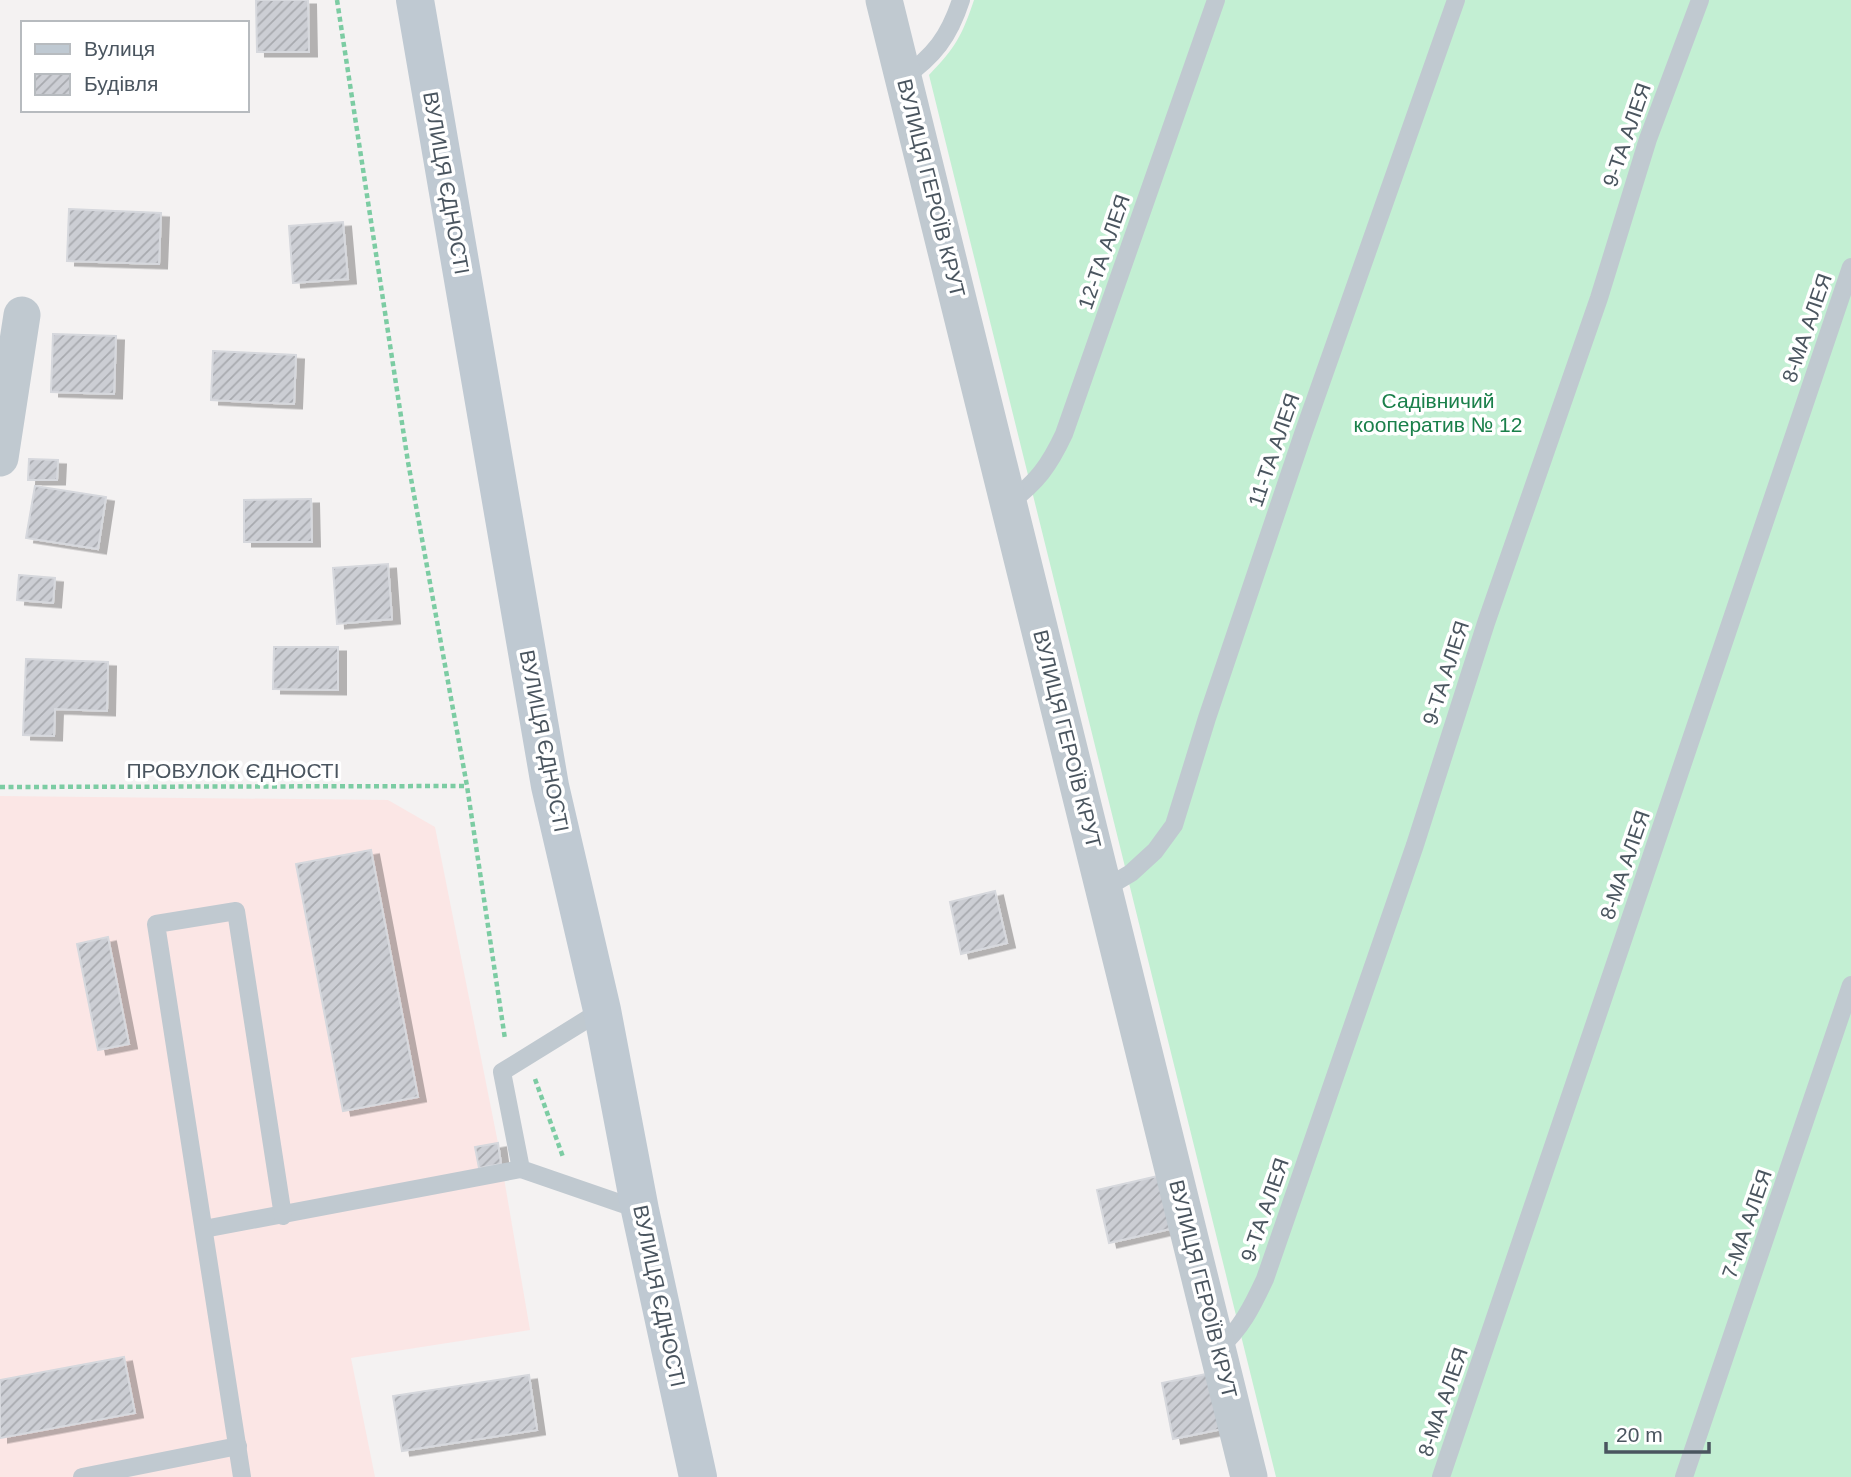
<svg xmlns="http://www.w3.org/2000/svg" width="1851" height="1477" font-family="Helvetica,sans-serif">
<style>
.medical{fill:#fbe6e5}
.garden{fill:#c3efd3}
.building{fill:url(#building-hatch);stroke:#d6d8dd;stroke-width:2;filter:url(#shadow)}
.lines{fill:none;stroke-linecap:round;stroke-linejoin:round}
.path{stroke:#7ccca3;stroke-width:4.5;stroke-dasharray:5 3.5;stroke-linecap:butt}
.service{stroke:#c0c9d0;stroke-width:18}
.minor{stroke:#c0c9d0;stroke-width:37}
.secondary{stroke:#bfc9d2;stroke-width:38}
.labels{text-anchor:middle;stroke-width:7;stroke-linejoin:round;paint-order:stroke}
.street-label{font-size:21px;fill:#4a555f;stroke:#fff}
.park-label{font-size:21px;fill:#1b804b;stroke:#fff}
</style>
<defs>
<pattern id="building-hatch" width="6" height="6" patternUnits="userSpaceOnUse" patternTransform="scale(1.75)"><rect width="6" height="6" fill="#ccced4"/><path d="M-1 1l2-2M0 6l6-6M5 7l2-2" fill="none" stroke="#a8aaaf"/></pattern>
<filter id="shadow"><feDropShadow dx="8" dy="4.5" stdDeviation="0" flood-color="#0004"/></filter>
</defs>
<rect width="100%" height="100%" fill="#f4f2f2"/>
<polygon class="medical" points="0,796 388,800 435,827 498,1143 530,1330 351,1358 375,1477 0,1477"/>
<path class="garden" d="M 974,0 L 1851,0 L 1851,1477 L 1276,1477 L 929,75 C 955,48 962,36 974,0 Z"/>
<g class="building">
<polygon points="256,0 308,0 309,52 257,52"/>
<polygon points="69,209 161,213 159,264 67,261"/>
<polygon points="343,222 348,279 293,283 289,226"/>
<polygon points="53,334 116,336 114,394 51,392"/>
<polygon points="213,351 296,355 294,404 211,400"/>
<polygon points="29,459 58,460 57,480 28,480"/>
<polygon points="35,486 106,497 98,549 26,538"/>
<polygon points="311,499 312,542 244,542 244,500"/>
<polygon points="388,564 392,619 337,624 333,568"/>
<polygon points="19,575 55,578 53,603 17,600"/>
<polygon points="274,647 338,647 338,690 273,689"/>
<polygon points="26,659 108,662 107,711 55,709 54,736 23,735"/>
<polygon points="371,850 418,1097 343,1111 296,864"/>
<polygon points="995,891 1007,943 961,954 950,902"/>
<polygon points="108,937 129,1044 98,1050 77,944"/>
<polygon points="498,1143 501,1164 479,1168 475,1147"/>
<polygon points="1158,1176 1170,1229 1109,1243 1097,1190"/>
<polygon points="124,1357 135,1413 0,1438 0,1380"/>
<polygon points="1221,1371 1232,1427 1173,1439 1162,1383"/>
<polygon points="529,1375 537,1430 402,1451 393,1396"/>
</g>
<g class="lines">
<g class="path">
<polyline points="337,0 408,462 467,786 505,1039"/>
<polyline points="0,787 467,786"/>
<polyline points="535,1079 563,1157"/>
</g>
<g class="service">
<path d="M 903,78 C 934,56 949,37 961,0"/>
<path d="M 1009,503 C 1037,482 1049,466 1064,434 L 1216,0"/>
<polyline points="1104,889 1131,873 1155,851 1174,825 1207,718 1303,434 1456,0"/>
<polyline points="602,1010 502,1072 521,1169 640,1210"/>
<polyline points="204,1229 521,1169"/>
<path d="M 1218,1349 C 1241,1329 1252,1307 1265,1279 L 1415,845 L 1486,623 L 1599,298 L 1648,139 L 1700,0"/>
<polyline points="82,1477 238,1446"/>
<polyline points="242,1477 156,924 236,911 283,1216"/>
<polyline points="1441,1477 1851,267"/>
<polyline points="1684,1477 1851,985"/>
</g>
<g class="minor">
<polyline points="884,0 1249,1477"/>
<polyline points="0,458 22,315"/>
</g>
<polyline class="secondary" points="415,0 550,786 602,1010 640,1210 698,1477"/>
</g>
<g class="labels">
<g class="street-label">
<text transform="translate(1627 135) rotate(-71)" y="7">9-ТА АЛЕЯ</text>
<text transform="translate(446 183) rotate(80)" y="7">ВУЛИЦЯ ЄДНОСТІ</text>
<text transform="translate(931 188) rotate(76)" y="7">ВУЛИЦЯ ГЕРОЇВ КРУТ</text>
<text transform="translate(1104 252) rotate(-71)" y="7">12-ТА АЛЕЯ</text>
<text transform="translate(1807 328) rotate(-71)" y="7">8-МА АЛЕЯ</text>
<text transform="translate(1274 450) rotate(-71)" y="7">11-ТА АЛЕЯ</text>
<text transform="translate(1446 673) rotate(-72)" y="7">9-ТА АЛЕЯ</text>
<text transform="translate(1067 739) rotate(76)" y="7">ВУЛИЦЯ ГЕРОЇВ КРУТ</text>
<text transform="translate(544 741) rotate(79)" y="7">ВУЛИЦЯ ЄДНОСТІ</text>
<text x="233" y="778">ПРОВУЛОК ЄДНОСТІ</text>
<text transform="translate(1625 865) rotate(-71)" y="7">8-МА АЛЕЯ</text>
<text transform="translate(1265 1210) rotate(-71)" y="7">9-ТА АЛЕЯ</text>
<text transform="translate(1747 1224) rotate(-71)" y="7">7-МА АЛЕЯ</text>
<text transform="translate(1203 1289) rotate(76)" y="7">ВУЛИЦЯ ГЕРОЇВ КРУТ</text>
<text transform="translate(659 1296) rotate(78)" y="7">ВУЛИЦЯ ЄДНОСТІ</text>
<text transform="translate(1443 1402) rotate(-71)" y="7">8-МА АЛЕЯ</text>
</g>
<g class="park-label">
<text x="1438" y="408">Садівничий<tspan x="1438" dy="24">кооператив № 12</tspan></text>
</g>
</g>
<rect x="21" y="21" width="228" height="91" fill="#ffffff" stroke="#b7bbbf" stroke-width="2"/>
<rect x="35" y="44" width="35" height="10" fill="#bfc9d2" stroke="#b7bbbf" stroke-width="2"/>
<text x="84" y="56" font-size="21" fill="#4a555f">Вулиця</text>
<rect x="35" y="74" width="35" height="21" fill="url(#building-hatch)" stroke="#b7bbbf" stroke-width="2"/>
<text x="84" y="91" font-size="21" fill="#4a555f">Будівля</text>
<path d="M1606 1442v10h103v-10" fill="none" stroke="#4a555f" stroke-width="3.5"/>
<text x="1616" y="1442" font-size="21" fill="#4a555f" stroke="#ffffff" stroke-width="5" paint-order="stroke">20 m</text>
</svg>
